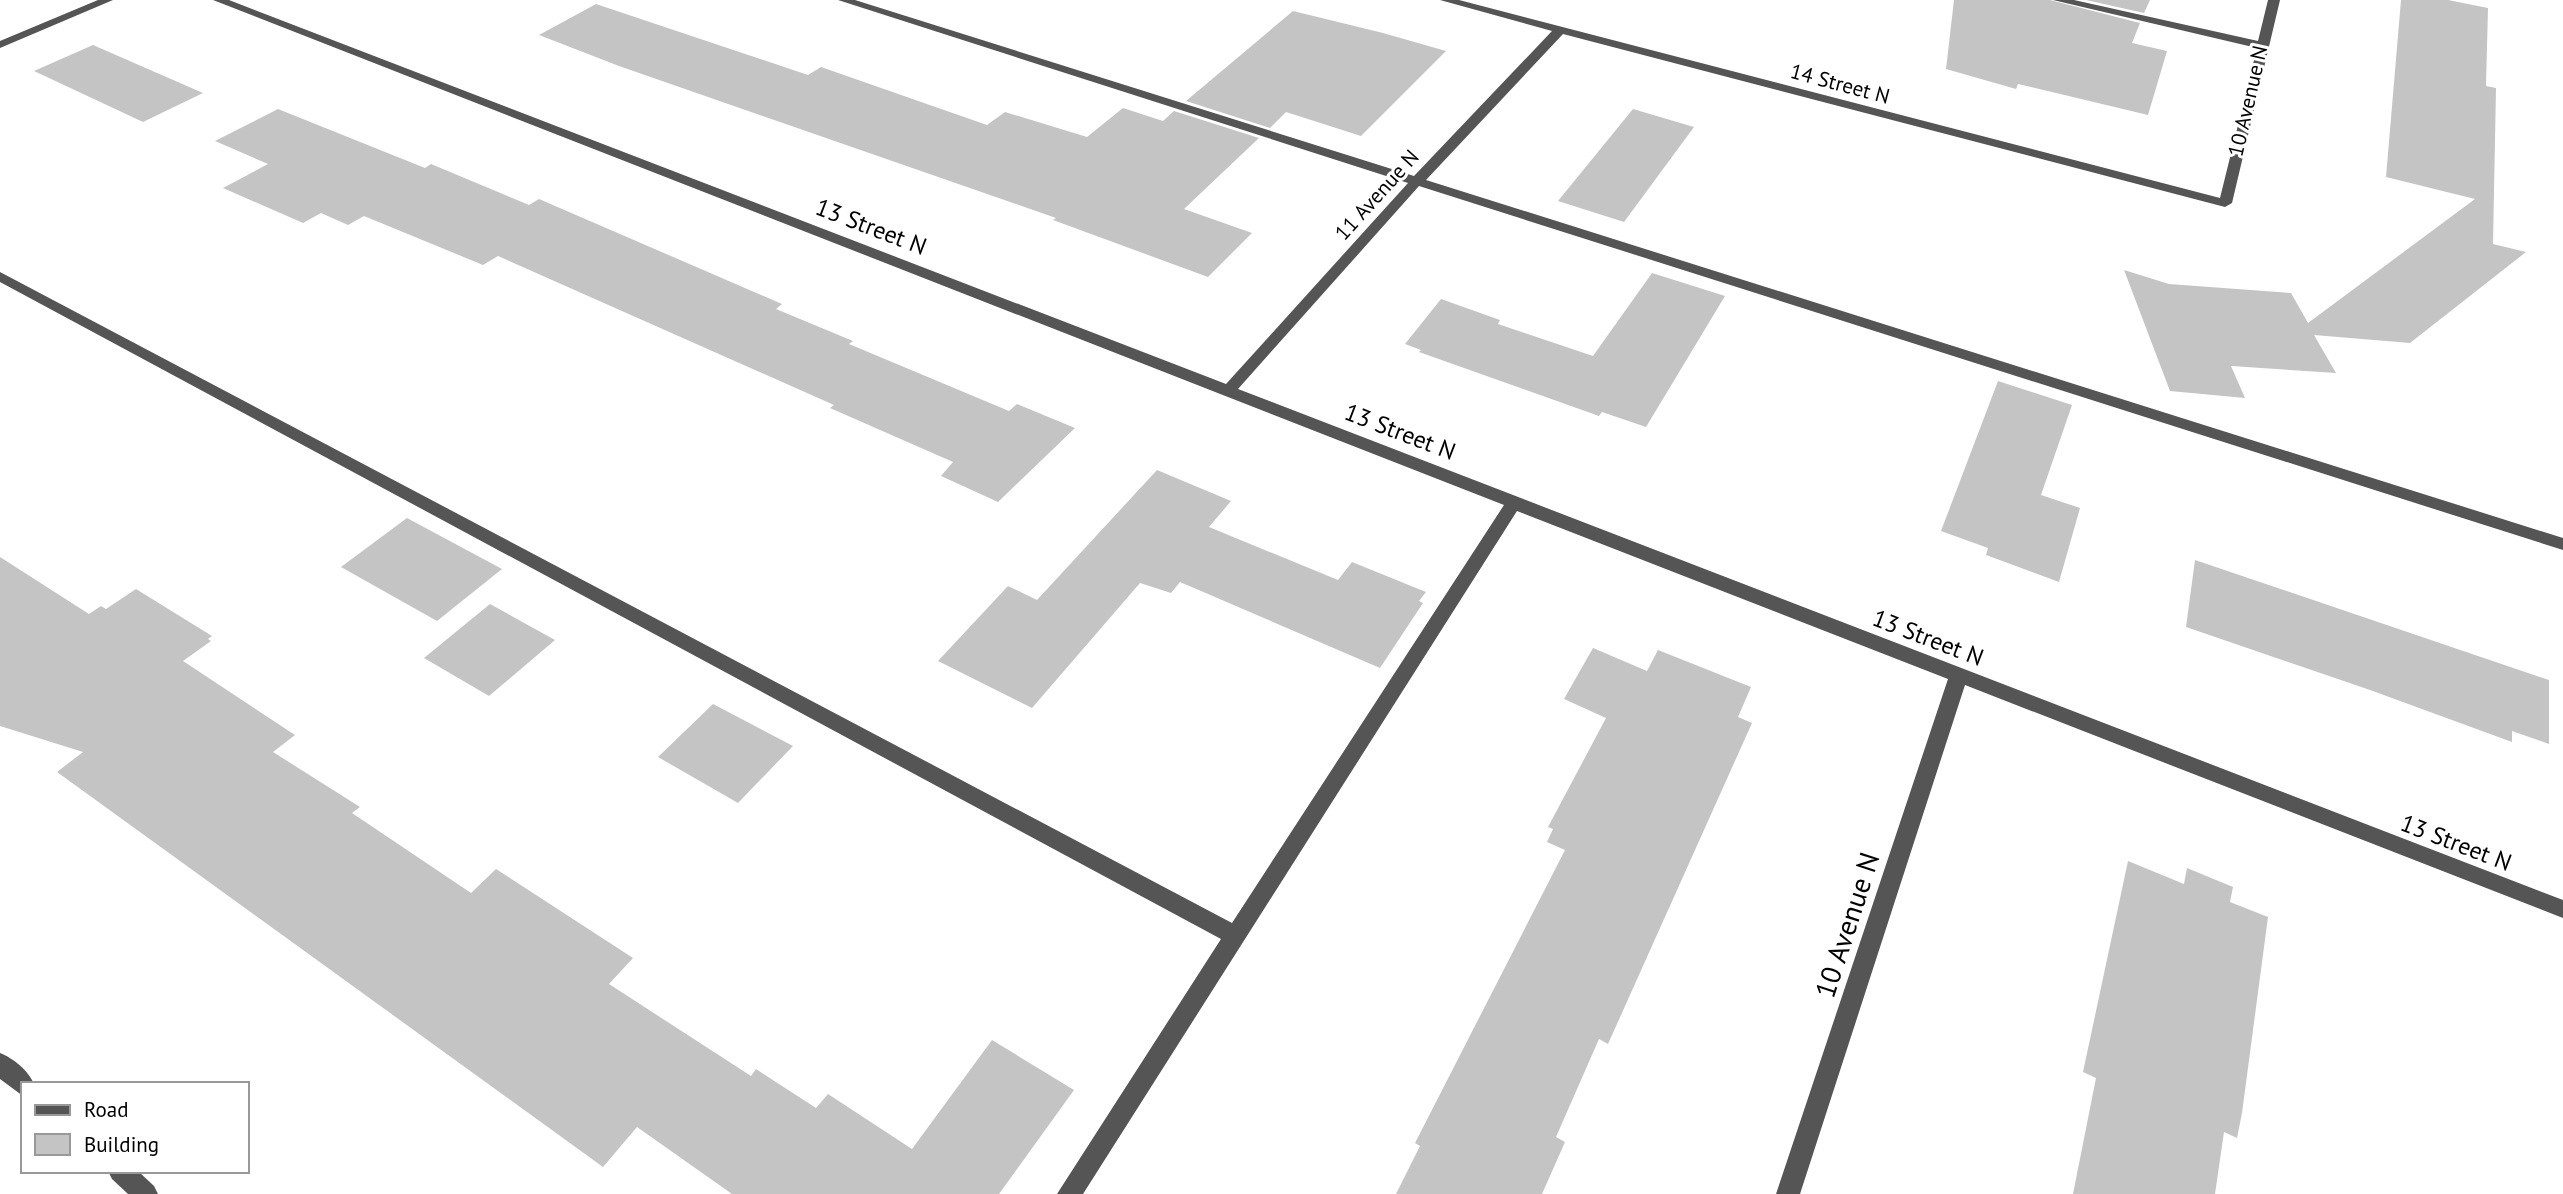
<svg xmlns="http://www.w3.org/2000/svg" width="2563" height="1194" font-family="'PT Sans',sans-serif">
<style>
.building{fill:#c4c4c4}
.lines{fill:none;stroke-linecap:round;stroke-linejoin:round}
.minor{fill:#555;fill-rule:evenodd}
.labels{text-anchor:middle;stroke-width:6;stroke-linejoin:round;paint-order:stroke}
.far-street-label{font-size:21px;fill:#000;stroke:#fff}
.street-label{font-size:24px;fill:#000;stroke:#fff}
.near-street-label{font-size:28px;fill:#000;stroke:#fff}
</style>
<rect width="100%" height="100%" fill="#fff"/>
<g class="building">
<polygon points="1954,0 2050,0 2140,23 2132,43 2167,51 2148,115 2018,84 2016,89 1946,69"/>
<polygon points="2086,0 2150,0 2144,13"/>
<polygon points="2401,0 2448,0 2488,8 2486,86 2496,88 2493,244 2526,252 2410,343 2314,335 2336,373 2231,366 2245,398 2170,391 2124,270 2169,284 2291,293 2308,323 2475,199 2386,177"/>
<polygon points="596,4 808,75 821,67 987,125 1005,112 1087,137 1123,108 1163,121 1174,111 1259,138 1184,209 1252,233 1208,277 1053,220 1056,218 619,66 539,35"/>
<polygon points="1293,11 1383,33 1446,51 1361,136 1286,112 1270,128 1186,101"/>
<polygon points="93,45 203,93 143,122 34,71"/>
<polygon points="278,109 425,168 431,164 529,205 539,199 782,304 776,309 853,341 849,344 1009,411 1017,404 1075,428 998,502 941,476 953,462 830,408 834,405 498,256 483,265 364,216 348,225 321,213 303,223 223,188 268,164 215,141"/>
<polygon points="1633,109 1694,127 1624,222 1558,201"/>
<polygon points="1652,273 1725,296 1646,427 1602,412 1599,416 1419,352 1421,350 1405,344 1441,299 1500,320 1498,324 1593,356"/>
<polygon points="1998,381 2072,405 2041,495 2080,508 2059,582 1986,555 1988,548 1941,531"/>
<polygon points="1157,470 1231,501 1209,527 1338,580 1352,562 1426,592 1419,601 1423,603 1380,668 1180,582 1171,593 1140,583 1032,708 938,661 1008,586 1037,600"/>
<polygon points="407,518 502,569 437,621 341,567"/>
<polygon points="0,557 89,614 101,606 106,609 136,589 212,636 208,639 211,641 183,661 295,735 273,752 360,807 352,813 471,893 496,869 633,958 609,984 751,1076 756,1069 816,1108 828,1094 912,1149 992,1040 1074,1090 999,1194 732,1194 637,1127 603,1167 57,772 83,752 0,726"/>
<polygon points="2195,560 2549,680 2549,744 2512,731 2512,742 2370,690 2186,627"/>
<polygon points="490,604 555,640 489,696 424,658"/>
<polygon points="1593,648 1647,671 1658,650 1751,687 1738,717 1752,723 1608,1044 1599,1039 1556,1137 1565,1142 1542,1194 1396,1194 1420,1146 1415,1143 1565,850 1547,842 1553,829 1548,827 1606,718 1564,699"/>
<polygon points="713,704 793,746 738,803 658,757"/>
<polygon points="2128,861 2184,884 2187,868 2233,887 2230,902 2268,917 2242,1113 2237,1138 2224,1132 2215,1194 2073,1194 2096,1078 2083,1072"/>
</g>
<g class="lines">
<g class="minor">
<polygon points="98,0 113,0 0,48 0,41"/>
<polygon points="213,0 229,0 1226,384 1408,183 838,0 855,0 1414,176 1552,31 1440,0 1459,0 2220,198 2257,48 2053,0 2074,0 2258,41 2268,0 2280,0 2232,203 2225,207 1563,34 1426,180 2563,538 2563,550 1419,186 1238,389 2563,900 2563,918 1965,685 1800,1194 1776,1194 1948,679 1517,511 1083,1194 1057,1194 1221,939 0,282 0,272 1232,923 1504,505"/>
<path d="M 0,1053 C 13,1058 29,1071 34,1084 L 23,1084 L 23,1096 L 0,1079 Z"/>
<polygon points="108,1171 138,1171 154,1186 158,1194 128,1194 112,1179"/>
</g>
</g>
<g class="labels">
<g class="far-street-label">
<text transform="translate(1840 84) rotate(15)" y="7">14 Street N</text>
<text transform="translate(2248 101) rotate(-77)" y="7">10 Avenue N</text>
<text transform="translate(1377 195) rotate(-48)" y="7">11 Avenue N</text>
</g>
<g class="street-label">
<text transform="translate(871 227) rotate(21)" y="8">13 Street N</text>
<text transform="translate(1400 432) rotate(21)" y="8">13 Street N</text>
<text transform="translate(1928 638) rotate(21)" y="8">13 Street N</text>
<text transform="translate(2456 843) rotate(21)" y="8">13 Street N</text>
</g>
<g class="near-street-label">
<text transform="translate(1847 925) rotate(-72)" y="10">10 Avenue N</text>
</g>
</g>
<rect x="21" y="1082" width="228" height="91" fill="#ffffff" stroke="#999999" stroke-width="2"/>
<rect x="35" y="1105" width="35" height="10" fill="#555555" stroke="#999999" stroke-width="2"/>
<text x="84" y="1117" font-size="21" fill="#000000">Road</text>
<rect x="35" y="1134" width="35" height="21" fill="#c4c4c4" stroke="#999999" stroke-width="2"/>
<text x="84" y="1152" font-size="21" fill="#000000">Building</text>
</svg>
